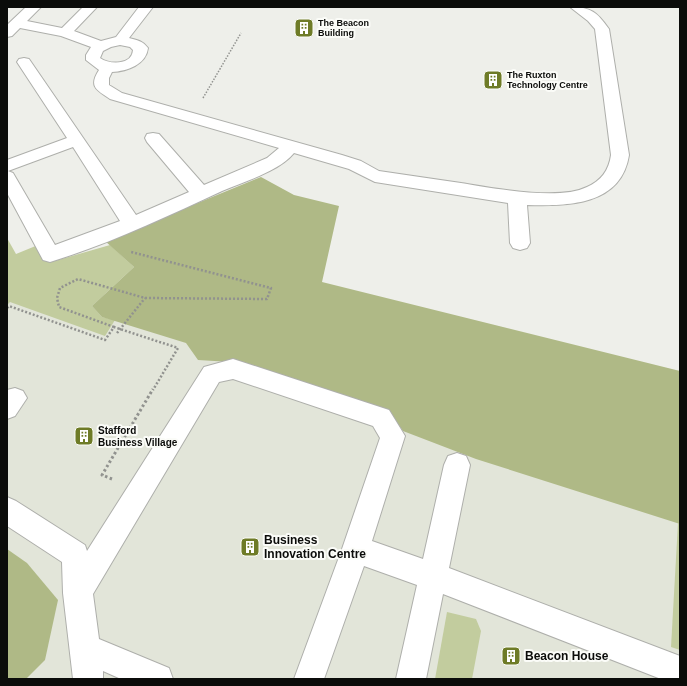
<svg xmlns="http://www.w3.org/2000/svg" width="687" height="686" font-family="Arial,sans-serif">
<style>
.built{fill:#e2e5d9}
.green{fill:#c2cc9e}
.forest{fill:#afb986}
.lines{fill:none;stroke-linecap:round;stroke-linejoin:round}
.minor-casing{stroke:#aeafab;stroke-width:2}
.path-far2{stroke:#91928f;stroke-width:1.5;stroke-dasharray:1.5 1.5;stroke-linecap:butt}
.path-far1{stroke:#91928f;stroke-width:2.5;stroke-dasharray:2 2;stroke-linecap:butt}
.path{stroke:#91928f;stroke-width:3;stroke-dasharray:2.5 2.5;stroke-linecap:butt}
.minor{fill:#fff;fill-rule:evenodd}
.path-bridge{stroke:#91928f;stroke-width:2.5;stroke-dasharray:2 2;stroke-linecap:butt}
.labels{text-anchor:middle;stroke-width:4;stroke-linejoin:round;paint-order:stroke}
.far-poi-label{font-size:9px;font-weight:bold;fill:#0b0c0a;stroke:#fbfcf8;text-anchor:start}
.poi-label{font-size:10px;font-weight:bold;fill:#0b0c0a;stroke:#fbfcf8;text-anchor:start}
.near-poi-label{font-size:12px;font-weight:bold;fill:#0b0c0a;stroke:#fbfcf8;text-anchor:start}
</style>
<rect width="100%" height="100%" fill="#eeefea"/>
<polygon class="built" points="7,270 680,438 680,679 7,679"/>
<g class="green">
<polygon points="7,238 16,254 38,245 51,262 110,245 134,267 92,306 102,317 115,320 105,336 10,302 7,305"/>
<polygon points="678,523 680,524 680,650 671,647"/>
<polygon points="447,612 476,619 481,631 472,679 435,679"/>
</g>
<g class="forest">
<polygon points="261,177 294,195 339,206 322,282 680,371 680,524 476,459 403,431 387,409 231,362 198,360 186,343 102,317 92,306 134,267 105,241"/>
<polygon points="7,549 27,563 58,600 45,660 26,679 7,679"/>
</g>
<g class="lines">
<g class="minor-casing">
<g id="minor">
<path d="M 26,7 L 41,7 L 27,21 L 62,28 L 83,7 L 97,7 L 74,31 L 101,41 L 116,37 L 139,7 L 153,7 L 129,38 C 137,40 143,41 148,48 C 146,65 127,71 112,72 L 109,78 L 109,85 L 122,93 L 342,155 L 361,161 L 379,171 C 406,175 433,179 461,183 C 492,188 559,201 587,187 C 601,181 609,170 611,155 L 595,29 L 588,21 L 570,7 C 591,7 597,12 609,29 L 629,155 C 621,206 567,206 527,205 L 530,243 L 527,248 L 520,250 L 513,248 L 510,243 L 508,203 L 375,182 L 349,169 L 294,153 C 278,172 245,181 222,191 C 166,217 109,244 50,262 L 43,260 L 7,193 L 7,160 L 67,138 L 17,62 L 19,59 L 24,58 L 29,59 L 136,215 L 189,192 L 147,142 L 145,138 L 147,134 L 153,133 L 159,134 L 204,185 L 267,158 L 279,148 L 110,99 C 97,90 88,87 99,70 L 86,60 L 86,55 L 91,47 L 61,36 L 20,28 L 12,36 L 7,37 L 7,25 ZM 120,45 L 130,47 L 133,50 C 132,65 110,65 100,58 L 103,51 L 111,47 ZM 73,147 L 120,221 L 55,245 L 13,173 L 8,171 Z"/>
<polygon points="233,359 389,410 405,436 372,541 423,559 444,465 448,456 457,453 466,456 470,465 449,568 680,656 680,679 661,679 443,594 426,679 396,679 417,585 364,566 324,679 294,679 342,549 380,438 373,426 233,379 219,382 93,594 99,639 169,668 173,679 121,679 103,671 103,679 73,679 63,593 62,562 7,526 7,497 16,501 85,545 87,551 204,367"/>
<polygon points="15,388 23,391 27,398 15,416 7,419 7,390"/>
</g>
</g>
<polyline class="path-far2" points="203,98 241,33"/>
<g class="path-far1">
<polyline points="7,308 9,306 105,340 114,327 178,348 153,390"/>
<polyline points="114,327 59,307 57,298 60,288 78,279 145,298 267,299 271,288 131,252"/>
</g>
<polyline class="path" points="112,479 102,475 153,389"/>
<use href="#minor" class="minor"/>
<polyline class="path-bridge" points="117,333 145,298"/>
</g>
<defs>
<g id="building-square" transform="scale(1)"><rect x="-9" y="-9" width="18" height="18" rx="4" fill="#6e7b27" stroke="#fbfcf8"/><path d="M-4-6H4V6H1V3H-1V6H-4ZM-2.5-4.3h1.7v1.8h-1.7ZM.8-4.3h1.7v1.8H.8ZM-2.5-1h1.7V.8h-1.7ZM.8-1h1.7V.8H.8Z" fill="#fff"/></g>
</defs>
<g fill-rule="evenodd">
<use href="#building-square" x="304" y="28"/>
<use href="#building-square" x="493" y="80"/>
<use href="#building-square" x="84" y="436"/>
<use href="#building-square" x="250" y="547"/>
<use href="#building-square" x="511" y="656"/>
</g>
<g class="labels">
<g class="far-poi-label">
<text x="318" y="26">The Beacon<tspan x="318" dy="10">Building</tspan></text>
<text x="507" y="78">The Ruxton<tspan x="507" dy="10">Technology Centre</tspan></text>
</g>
<g class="poi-label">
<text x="98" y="434">Stafford<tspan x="98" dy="12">Business Village</tspan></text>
</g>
<g class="near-poi-label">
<text x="264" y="544">Business<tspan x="264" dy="14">Innovation Centre</tspan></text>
<text x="525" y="660">Beacon House</text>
</g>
</g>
<rect width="687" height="686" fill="none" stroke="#0b0c0a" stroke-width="16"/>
</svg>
